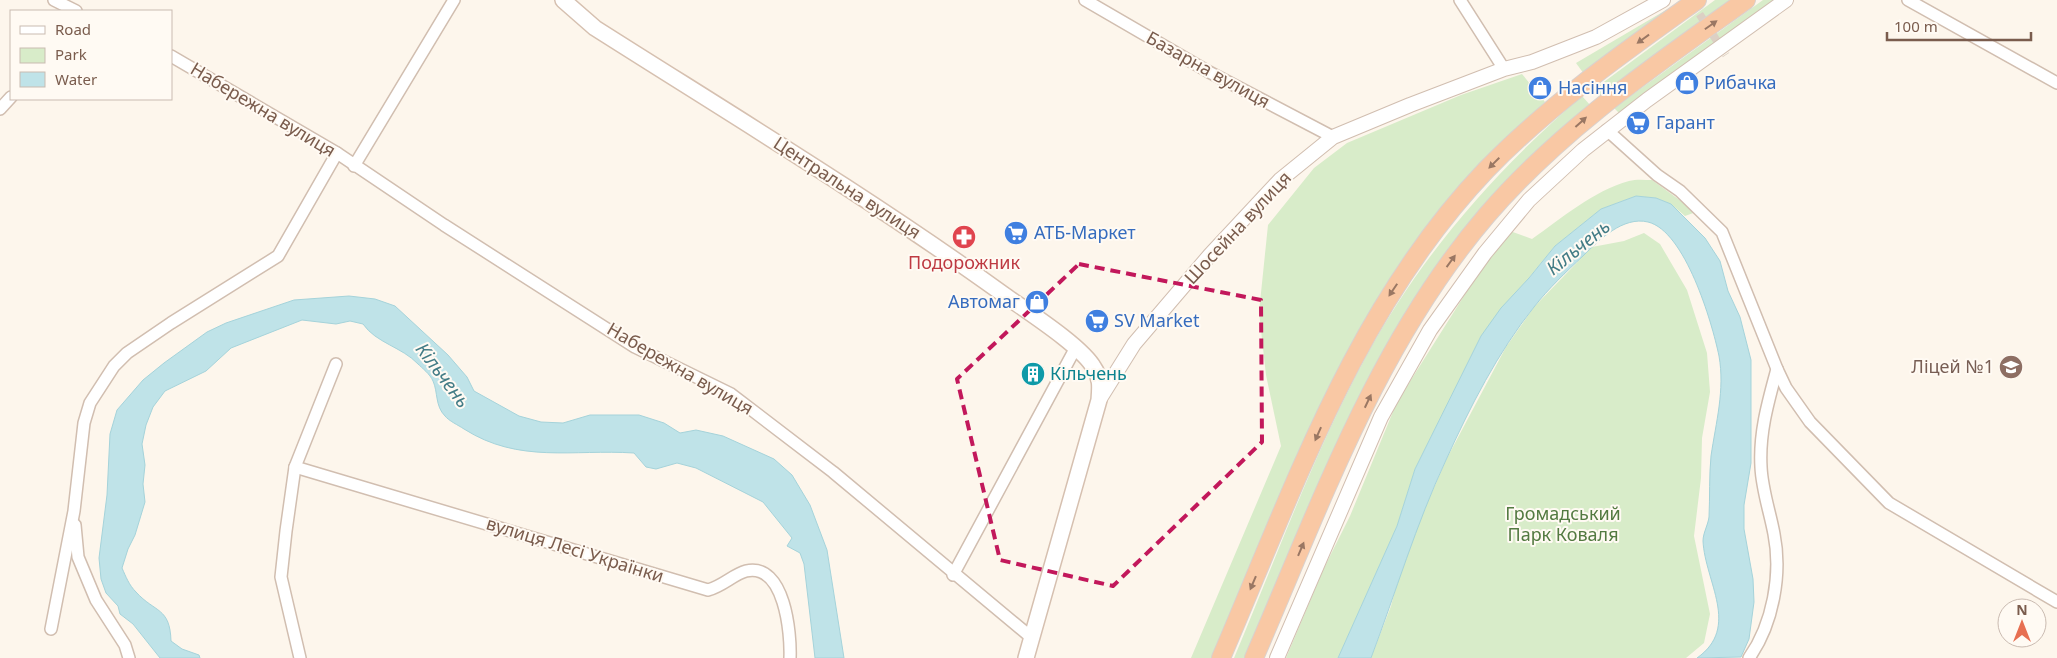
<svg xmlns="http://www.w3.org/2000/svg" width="2057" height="658" font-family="'Noto Sans',sans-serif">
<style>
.green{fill:#d8ecc9}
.water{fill:#bfe3e8;stroke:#a5d3da}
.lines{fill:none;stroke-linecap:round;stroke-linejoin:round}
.pedestrian-tunnel{stroke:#dcd0c4;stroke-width:8;stroke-dasharray:8 4;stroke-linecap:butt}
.minor-casing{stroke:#d1beb0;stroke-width:14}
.tertiary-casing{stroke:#d1beb0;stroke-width:16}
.secondary-casing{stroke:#d6c0b0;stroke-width:18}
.trunk-casing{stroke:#dad1cd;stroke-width:20}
.minor{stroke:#fff;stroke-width:11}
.tertiary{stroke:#fff;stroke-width:14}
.secondary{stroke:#fff;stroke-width:15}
.trunk{stroke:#f9c8a4;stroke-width:18}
.oneway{fill:#9a7763}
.marked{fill:none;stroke:#c2185b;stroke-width:4;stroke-dasharray:10 6;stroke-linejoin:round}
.labels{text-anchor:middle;stroke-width:4;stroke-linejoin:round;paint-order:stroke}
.street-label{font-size:18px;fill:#7a5c4d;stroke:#fffaf3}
.shop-label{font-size:18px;fill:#366cbe;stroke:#fffaf3;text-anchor:start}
.health-label{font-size:18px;fill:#be3a42;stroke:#fffaf3}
.education-label{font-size:18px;fill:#785e54;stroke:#fffaf3;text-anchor:end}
.culture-label{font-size:18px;fill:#0d838f;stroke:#fffaf3;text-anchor:start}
.park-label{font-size:18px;fill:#537a41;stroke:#fffaf3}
.water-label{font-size:19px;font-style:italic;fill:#437c86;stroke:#fffaf3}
</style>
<rect width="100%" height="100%" fill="#fdf6ec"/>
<g class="green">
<polygon points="1683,0 1584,74 1576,63"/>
<polygon points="1715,0 1737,0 1601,98 1593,90"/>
<polygon points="1763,0 1778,0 1619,113 1614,108"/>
<polygon points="1522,74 1545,102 1511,135 1394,275 1214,658 1191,658 1281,446 1266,375 1259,312 1268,225 1314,168 1347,143 1461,95"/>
<path d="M 1582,96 L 1591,106 L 1425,290 L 1249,658 L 1234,658 C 1277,556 1315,450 1368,353 C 1422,254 1497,169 1582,96 Z"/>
<path d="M 1652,180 L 1696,212 L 1685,216 L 1671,204 L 1656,198 L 1636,196 L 1601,209 L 1555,246 L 1481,336 L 1415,469 L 1397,526 L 1338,658 L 1286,658 L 1323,570 L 1350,516 L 1397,402 L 1481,269 L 1510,231 L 1532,239 C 1562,218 1593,191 1629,181 C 1636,179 1645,180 1652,180 Z"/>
<polygon points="1644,233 1660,244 1687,290 1707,353 1710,392 1702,438 1701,478 1694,536 1710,614 1704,643 1686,658 1371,658 1391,606 1399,576 1418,524 1447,458 1506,347 1534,307 1592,247 1624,241"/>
</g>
<g class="water">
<path d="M 1636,196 L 1656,198 L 1671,204 L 1705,238 L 1720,261 L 1728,291 L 1740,317 L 1751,360 L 1751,463 L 1744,505 L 1744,529 L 1753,579 L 1754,602 L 1749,639 L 1741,657 L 1697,658 C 1741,627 1705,582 1703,541 C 1703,533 1708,525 1709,517 C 1710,497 1709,476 1711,456 C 1716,422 1725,390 1719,356 C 1712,322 1685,231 1648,222 C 1623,216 1599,240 1583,256 C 1566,272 1549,288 1534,307 C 1498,352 1470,407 1446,460 C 1416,524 1396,592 1371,658 L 1338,658 L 1397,526 L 1415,469 L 1481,336 L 1501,308 L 1529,278 L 1555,246 L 1601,209 Z"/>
<path d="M 349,296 L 375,299 L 395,306 L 448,355 L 467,377 L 474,391 L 519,416 L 541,422 L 563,423 L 590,415 L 639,415 L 664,423 L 680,433 L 696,430 L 723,436 L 774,459 L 792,475 L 810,505 L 827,550 L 844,658 L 815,658 L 804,564 L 800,553 L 787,546 L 792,538 L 763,502 L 696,468 L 677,463 L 656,469 L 646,467 L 634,453 C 573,449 519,464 464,429 C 458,425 449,421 445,416 C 435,406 438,392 433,381 C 430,374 422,368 418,364 C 402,347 376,343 363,324 L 350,321 L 336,324 L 302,320 L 231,348 L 206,371 L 165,391 L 153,407 L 146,425 L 142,444 L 145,465 L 143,484 L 145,502 L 135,535 L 128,549 L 122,568 C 126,577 129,585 136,592 C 155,613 170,607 171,641 L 182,649 L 199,655 L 200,658 L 160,658 L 133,624 L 120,614 L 118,606 L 106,593 L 101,579 L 99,558 L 107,495 L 110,434 L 117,410 L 143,380 L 164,363 L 207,332 L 226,323 L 294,300 Z"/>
</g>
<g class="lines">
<polyline class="pedestrian-tunnel" points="1693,4 1726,55"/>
<g class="minor-casing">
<g id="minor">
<polyline points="54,0 76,11"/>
<polyline points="1085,0 1209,72 1333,137"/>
<polyline points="1460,0 1504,69"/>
<polyline points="1908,0 2057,83"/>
<polyline points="171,56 337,153 444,225 635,347 731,394 833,472 1032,638"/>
<polyline points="0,109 11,97"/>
<polyline points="1607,130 1657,175 1680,191 1722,232 1777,369 1786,388 1810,422 1889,503 2057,602"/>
<polyline points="354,166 454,0"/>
<path d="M 295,467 L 708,590 C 723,586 734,574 746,571 C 785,562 791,634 790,658"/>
<polyline points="75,525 78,557 96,600 125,645 129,658"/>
<polyline points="953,575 1075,349"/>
<polyline points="51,629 74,511 84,423 90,403 114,366 127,353 171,323 278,256 337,153"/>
<polyline points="300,658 281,577 286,531 295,467 336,364"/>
<path d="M 1749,658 C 1773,624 1782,574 1774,534 C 1770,512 1762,490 1761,467 C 1759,433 1768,402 1777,369"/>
</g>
</g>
<g class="tertiary-casing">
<g id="tertiary">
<polyline points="1099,400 1134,344 1210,255 1280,180 1333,137 1410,105 1504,69 1532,62 1596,37 1663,0"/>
<polyline points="1277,658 1381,417 1430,330 1485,253 1529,200 1583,150 1647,100 1786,0"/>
</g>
</g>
<g class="secondary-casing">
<path id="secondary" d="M 563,0 L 595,28 C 732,115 871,199 1003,294 C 1025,310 1082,346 1094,368 C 1101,378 1100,388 1099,400 L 1026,658"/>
</g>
<g class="trunk-casing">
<g id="trunk">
<path d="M 1221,658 C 1294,488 1356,306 1486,170 C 1550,104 1623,53 1697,0"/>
<path d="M 1254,658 C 1320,506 1377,343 1487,215 C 1561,129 1654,66 1746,0"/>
</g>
</g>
<use href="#minor" class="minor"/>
<use href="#tertiary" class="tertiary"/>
<use href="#secondary" class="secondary"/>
<use href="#trunk" class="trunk"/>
</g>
<defs><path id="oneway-solid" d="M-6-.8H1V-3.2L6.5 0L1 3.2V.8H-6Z" transform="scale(1.25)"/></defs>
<g class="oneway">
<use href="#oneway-solid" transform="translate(1711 25) rotate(-35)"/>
<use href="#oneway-solid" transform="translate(1643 39) rotate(144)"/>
<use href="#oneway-solid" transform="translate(1581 122) rotate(-42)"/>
<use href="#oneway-solid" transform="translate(1494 163) rotate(135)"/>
<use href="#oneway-solid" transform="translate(1451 261) rotate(-54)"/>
<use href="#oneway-solid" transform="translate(1393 290) rotate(124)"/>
<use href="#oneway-solid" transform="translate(1368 401) rotate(-65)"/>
<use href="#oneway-solid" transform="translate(1318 434) rotate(114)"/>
<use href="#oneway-solid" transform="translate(1301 549) rotate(-67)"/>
<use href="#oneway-solid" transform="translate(1253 583) rotate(113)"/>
</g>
<path class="marked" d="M 1079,264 L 1261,300 L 1262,442 L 1113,586 L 1000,560 L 957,379 Z"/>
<defs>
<g id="shop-disc" transform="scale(1.25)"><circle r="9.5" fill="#3f7fe0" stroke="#fffaf3"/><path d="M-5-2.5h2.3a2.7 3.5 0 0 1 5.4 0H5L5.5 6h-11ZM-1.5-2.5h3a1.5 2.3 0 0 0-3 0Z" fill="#fff"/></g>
<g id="supermarket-disc" transform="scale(1.25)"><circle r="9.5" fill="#3f7fe0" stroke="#fffaf3"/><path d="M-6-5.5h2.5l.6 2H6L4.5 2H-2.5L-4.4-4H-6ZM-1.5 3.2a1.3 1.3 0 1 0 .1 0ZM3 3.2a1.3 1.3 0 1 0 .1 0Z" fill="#fff"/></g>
<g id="pharmacy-disc" transform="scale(1.25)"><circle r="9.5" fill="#e0444e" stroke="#fffaf3"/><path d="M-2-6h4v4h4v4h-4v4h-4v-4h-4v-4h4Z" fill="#fff"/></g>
<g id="school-disc" transform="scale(1.25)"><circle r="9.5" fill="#8d6e63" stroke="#fffaf3"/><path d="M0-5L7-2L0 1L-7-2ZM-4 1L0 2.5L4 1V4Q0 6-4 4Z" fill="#fff"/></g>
<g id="building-disc" transform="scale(1.25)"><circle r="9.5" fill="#0f9aa8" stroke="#fffaf3"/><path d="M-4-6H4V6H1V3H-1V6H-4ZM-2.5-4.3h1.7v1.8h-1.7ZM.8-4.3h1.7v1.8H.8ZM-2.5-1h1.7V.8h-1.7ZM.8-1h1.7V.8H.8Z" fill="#fff"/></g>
</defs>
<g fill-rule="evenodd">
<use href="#shop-disc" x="1687" y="83"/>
<use href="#shop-disc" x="1540" y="88"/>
<use href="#supermarket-disc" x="1638" y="123"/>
<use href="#supermarket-disc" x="1016" y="233"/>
<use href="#pharmacy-disc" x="964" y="237"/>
<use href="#shop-disc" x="1037" y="302"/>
<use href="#supermarket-disc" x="1097" y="321"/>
<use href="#school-disc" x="2011" y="367"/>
<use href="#building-disc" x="1033" y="374"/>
</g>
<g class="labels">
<g class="street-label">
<text transform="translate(1208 70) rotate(29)" y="6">Базарна вулиця</text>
<text transform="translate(263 110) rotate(31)" y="6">Набережна вулиця</text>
<text transform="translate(847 188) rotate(33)" y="6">Центральна вулиця</text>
<text transform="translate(1238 228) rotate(-47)" y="6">Шосейна вулиця</text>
<text transform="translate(680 369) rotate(30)" y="6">Набережна вулиця</text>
<text transform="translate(575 550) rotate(17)" y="6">вулиця Лесі Українки</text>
</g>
<g class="shop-label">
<text x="1704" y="89">Рибачка</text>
<text x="1558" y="94">Насіння</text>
<text x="1656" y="129">Гарант</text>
<text x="1034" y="239">АТБ-Маркет</text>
<text x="1020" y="308" text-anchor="end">Автомаг</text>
<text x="1114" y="327">SV Market</text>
</g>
<g class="health-label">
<text x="964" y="269">Подорожник</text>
</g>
<g class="education-label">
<text x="1994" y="373">Ліцей №1</text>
</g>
<g class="culture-label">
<text x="1050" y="380">Кільчень</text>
</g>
<g class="park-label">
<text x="1563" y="520">Громадський<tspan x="1563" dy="21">Парк Коваля</tspan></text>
</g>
<g class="water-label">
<text transform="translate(1578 247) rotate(-39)" y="7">Кільчень</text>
<text transform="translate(443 375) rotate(53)" y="7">Кільчень</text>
</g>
</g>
<rect x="10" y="10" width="162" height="90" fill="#fffaf3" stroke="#cabbb1"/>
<rect x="20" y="26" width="25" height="8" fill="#ffffff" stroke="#cabbb1"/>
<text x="55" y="35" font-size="15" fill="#7a5c4d">Road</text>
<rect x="20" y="48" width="25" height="15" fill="#d8ecc9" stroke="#cabbb1"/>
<text x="55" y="60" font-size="15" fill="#7a5c4d">Park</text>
<rect x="20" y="72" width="25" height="15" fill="#bfe3e8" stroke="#cabbb1"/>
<text x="55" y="85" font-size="15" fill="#7a5c4d">Water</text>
<g transform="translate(2022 623)"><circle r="24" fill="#fffaf3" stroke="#cabbb1"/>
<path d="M0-4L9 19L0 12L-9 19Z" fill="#e76f51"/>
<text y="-8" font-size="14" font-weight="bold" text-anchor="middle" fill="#7a5c4d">N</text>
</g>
<path d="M1887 32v8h144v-8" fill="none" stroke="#7a5c4d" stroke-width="2.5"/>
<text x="1894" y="32" font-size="15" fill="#7a5c4d" stroke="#fffaf3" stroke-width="4" paint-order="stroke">100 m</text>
</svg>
